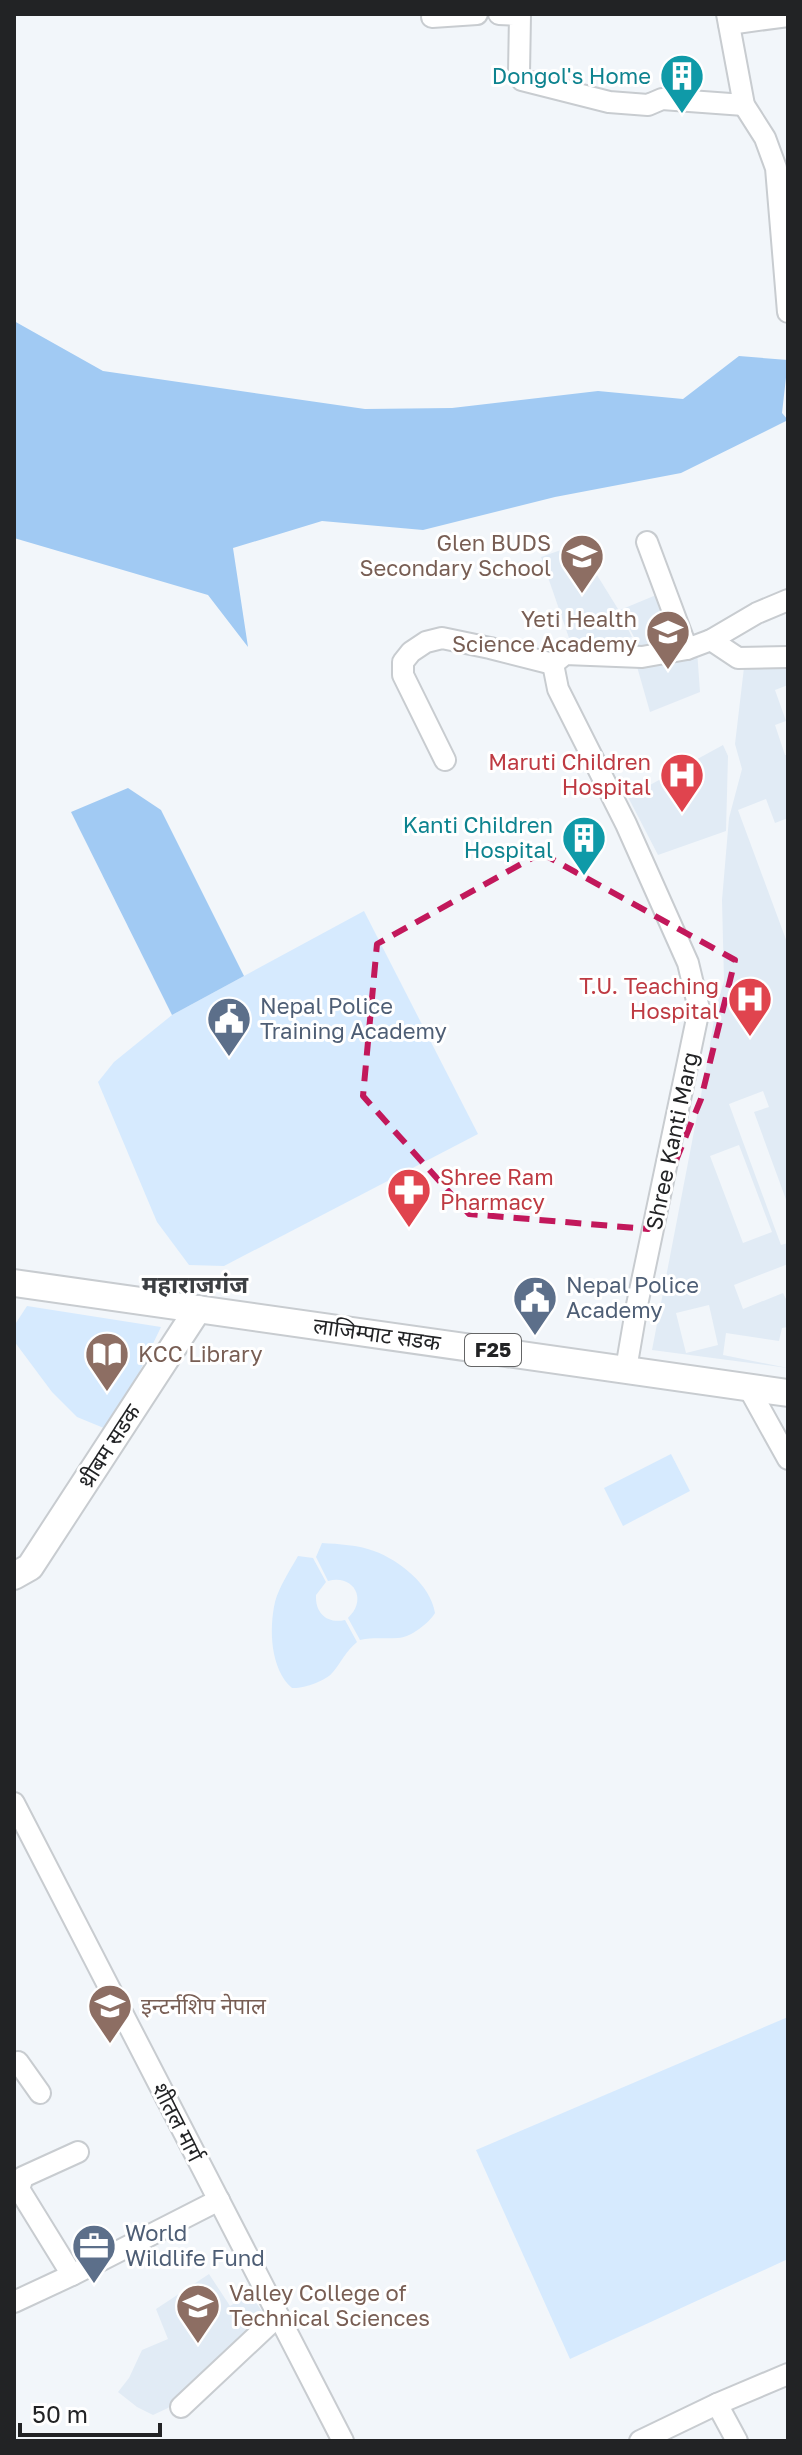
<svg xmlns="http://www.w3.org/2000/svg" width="802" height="2455" font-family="'Golos Text','Noto Sans Devanagari',sans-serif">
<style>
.built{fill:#e1ebf5;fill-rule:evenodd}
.green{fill:#d6eafe}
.forest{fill:#a1caf3}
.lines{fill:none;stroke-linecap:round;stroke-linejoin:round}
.minor-casing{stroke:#c8ccd0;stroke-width:24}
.major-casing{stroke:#c8ccd0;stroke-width:30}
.minor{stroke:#fff;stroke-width:20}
.major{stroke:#fff;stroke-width:26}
.marked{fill:none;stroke:#c2185b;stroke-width:6;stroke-dasharray:16 10;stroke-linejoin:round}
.labels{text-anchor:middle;stroke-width:6;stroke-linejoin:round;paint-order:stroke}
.shield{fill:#fff;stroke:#646566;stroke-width:2}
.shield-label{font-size:20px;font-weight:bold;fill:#222325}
.culture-label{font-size:22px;fill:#0d838f;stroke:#fff;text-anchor:end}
.education-label{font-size:22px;fill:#785e54;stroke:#fff;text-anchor:start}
.health-label{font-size:22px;fill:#be3a42;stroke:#fff;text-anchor:end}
.service-label{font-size:22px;fill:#4e5e75;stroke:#fff;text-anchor:start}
.street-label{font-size:22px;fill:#222325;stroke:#fff}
.neighbourhood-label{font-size:24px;font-weight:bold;fill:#3c3f42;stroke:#fff}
</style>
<rect width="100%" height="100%" fill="#f2f6fa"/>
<g class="built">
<polygon points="575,545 584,554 618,609 632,637 592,644 578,643 569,638 541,557"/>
<polygon points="673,588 693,635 697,650 700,692 650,712 630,642 634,637 620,610"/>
<path d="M 745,659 L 788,660 L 788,685 L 775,690 L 786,721 L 775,725 L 785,755 L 788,755 L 788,818 L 775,823 L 766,799 L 738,810 L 788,945 L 788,1205 L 754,1112 L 769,1107 L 763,1091 L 729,1104 L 781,1245 L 788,1243 L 788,1264 L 734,1285 L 743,1309 L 783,1293 L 788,1303 L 788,1327 L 782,1328 L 779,1341 L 726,1333 L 723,1355 L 788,1368 L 652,1350 L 706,1069 L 716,1008 L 724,981 L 722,900 L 729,818 L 742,769 L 735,744 ZM 739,1145 L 772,1232 L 743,1243 L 710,1156 ZM 709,1305 L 718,1345 L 686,1353 L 676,1313 Z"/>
<polygon points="723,745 728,756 726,831 658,855 628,797"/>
<polygon points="209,2274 230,2306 250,2294 269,2321 168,2408 153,2415 137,2407 118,2392 129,2378 142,2350 168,2339 156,2309"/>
</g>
<g class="green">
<polygon points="364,911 478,1134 224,1266 189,1265 157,1222 98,1082 114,1062 172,1015"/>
<polygon points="27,1306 161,1327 111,1431 77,1417 52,1392 14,1341 14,1326"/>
<polygon points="671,1454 690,1491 623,1526 604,1488"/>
<path d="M 322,1543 C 339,1544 358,1545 374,1551 C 399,1560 431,1585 435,1613 C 429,1623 410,1638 398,1638 C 384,1639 374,1637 360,1640 L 348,1618 C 368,1600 354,1574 328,1581 L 316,1557 Z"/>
<path d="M 298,1556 L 313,1558 L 326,1582 L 316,1595 C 315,1614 328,1624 345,1620 L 357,1642 C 346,1651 342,1661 333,1672 C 326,1681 303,1689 292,1688 C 270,1669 269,1628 275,1602 C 279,1587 290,1570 298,1556 Z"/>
<polygon points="788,2017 788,2259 570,2359 476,2150"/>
</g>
<g class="forest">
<polygon points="14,321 103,371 365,409 452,408 598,391 683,399 739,356 788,360 782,413 788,420 681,473 555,497 423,530 322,521 233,548 248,647 208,595 14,538"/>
<polygon points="128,788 161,810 244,976 172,1015 71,812"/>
</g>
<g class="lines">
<g class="minor-casing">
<g id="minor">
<polyline points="499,14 520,15 519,73 522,80 609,102 648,105 662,99 744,105"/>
<polyline points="727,14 744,105 765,138 776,168 788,312"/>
<polyline points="432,17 477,14"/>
<polyline points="729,24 788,16"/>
<polyline points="647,542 687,649"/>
<polyline points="711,640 738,658 788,657"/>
<polyline points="445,760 403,675 403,662 411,652 426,642 442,638 490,648 553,664"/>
<polyline points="626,1369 637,1305 699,1009 688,963 626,824 558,689 553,664 565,654 642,657 687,649 711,640 757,613 788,600"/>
<polyline points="748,1387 788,1459"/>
<polyline points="14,1803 343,2441"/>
<polyline points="14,2064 18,2062 40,2093"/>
<polyline points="72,2275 19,2189 23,2177 78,2152"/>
<polyline points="14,2302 72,2275 219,2200"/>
<polyline points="717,2404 737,2441"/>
<polyline points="181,2407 278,2316"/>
<polyline points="640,2441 717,2404 788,2374"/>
</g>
</g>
<g class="major-casing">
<g id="major">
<polyline points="14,1283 788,1393"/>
<polyline points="14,1576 30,1567 198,1309"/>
</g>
</g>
<use href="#minor" class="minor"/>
<use href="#major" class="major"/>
</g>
<path class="marked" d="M 541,853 L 735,960 L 701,1099 L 648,1229 L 469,1214 L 363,1096 L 377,944 Z"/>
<defs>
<g id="building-pin" transform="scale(2.3)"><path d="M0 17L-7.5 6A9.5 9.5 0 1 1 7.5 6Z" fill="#0f9aa8" stroke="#fff"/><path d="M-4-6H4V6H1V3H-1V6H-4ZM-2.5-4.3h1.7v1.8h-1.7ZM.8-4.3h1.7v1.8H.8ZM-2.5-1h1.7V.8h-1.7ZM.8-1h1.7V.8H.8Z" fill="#fff"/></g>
<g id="school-pin" transform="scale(2.3)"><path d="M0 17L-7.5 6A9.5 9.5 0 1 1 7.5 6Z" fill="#8d6e63" stroke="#fff"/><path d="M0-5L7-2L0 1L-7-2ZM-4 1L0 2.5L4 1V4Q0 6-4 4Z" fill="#fff"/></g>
<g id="university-pin" transform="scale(2.3)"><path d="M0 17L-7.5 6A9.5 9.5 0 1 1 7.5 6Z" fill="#8d6e63" stroke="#fff"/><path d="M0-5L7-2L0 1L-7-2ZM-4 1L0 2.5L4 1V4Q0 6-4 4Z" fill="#fff"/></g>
<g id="hospital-pin" transform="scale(2.3)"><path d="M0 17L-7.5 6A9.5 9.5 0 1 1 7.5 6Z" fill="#e0444e" stroke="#fff"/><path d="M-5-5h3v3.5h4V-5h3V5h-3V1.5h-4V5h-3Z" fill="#fff"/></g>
<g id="civic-pin" transform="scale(2.3)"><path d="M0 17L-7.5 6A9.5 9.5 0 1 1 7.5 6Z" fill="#5c6f8a" stroke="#fff"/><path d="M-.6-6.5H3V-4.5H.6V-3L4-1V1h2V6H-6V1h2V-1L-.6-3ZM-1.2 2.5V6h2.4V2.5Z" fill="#fff"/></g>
<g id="pharmacy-pin" transform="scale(2.3)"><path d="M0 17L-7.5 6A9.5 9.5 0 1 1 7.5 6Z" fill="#e0444e" stroke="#fff"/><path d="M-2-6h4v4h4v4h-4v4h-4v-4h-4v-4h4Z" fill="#fff"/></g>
<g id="library-pin" transform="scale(2.3)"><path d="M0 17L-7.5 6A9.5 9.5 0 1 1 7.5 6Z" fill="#8d6e63" stroke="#fff"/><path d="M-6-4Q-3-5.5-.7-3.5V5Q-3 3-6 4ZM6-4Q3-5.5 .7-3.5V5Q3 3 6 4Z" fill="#fff"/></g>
<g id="office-pin" transform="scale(2.3)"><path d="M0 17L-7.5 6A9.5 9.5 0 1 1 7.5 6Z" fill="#5c6f8a" stroke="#fff"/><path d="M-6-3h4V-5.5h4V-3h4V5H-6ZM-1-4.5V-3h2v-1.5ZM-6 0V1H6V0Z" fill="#fff"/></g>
</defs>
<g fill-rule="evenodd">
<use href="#building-pin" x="682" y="76"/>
<use href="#school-pin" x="582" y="556"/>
<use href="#university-pin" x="668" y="632"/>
<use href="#hospital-pin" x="682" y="775"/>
<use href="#building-pin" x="584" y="838"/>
<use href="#hospital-pin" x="750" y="999"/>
<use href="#civic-pin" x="229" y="1019"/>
<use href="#pharmacy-pin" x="409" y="1190"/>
<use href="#civic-pin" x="535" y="1298"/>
<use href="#library-pin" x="107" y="1354"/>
<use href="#school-pin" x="110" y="2006"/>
<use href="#office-pin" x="94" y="2246"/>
<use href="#university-pin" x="198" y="2306"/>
</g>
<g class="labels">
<rect class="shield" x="465" y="1334" width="56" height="32" rx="6"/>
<g class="shield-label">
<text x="493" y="1357">F25</text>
</g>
<g class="culture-label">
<text x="651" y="84">Dongol's Home</text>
<text x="553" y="833">Kanti Children<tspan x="553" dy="25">Hospital</tspan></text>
</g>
<g class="education-label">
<text x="551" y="551" text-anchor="end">Glen BUDS<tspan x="551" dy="25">Secondary School</tspan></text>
<text x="637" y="627" text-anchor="end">Yeti Health<tspan x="637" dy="25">Science Academy</tspan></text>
<text x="138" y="1362">KCC Library</text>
<text x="141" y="2014">इन्टर्नशिप नेपाल</text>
<text x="229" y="2301">Valley College of<tspan x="229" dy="25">Technical Sciences</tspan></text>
</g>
<g class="health-label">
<text x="651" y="770">Maruti Children<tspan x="651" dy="25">Hospital</tspan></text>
<text x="719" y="994">T.U. Teaching<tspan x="719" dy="25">Hospital</tspan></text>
<text x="440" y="1185" text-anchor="start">Shree Ram<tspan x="440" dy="25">Pharmacy</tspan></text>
</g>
<g class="service-label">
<text x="260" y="1014">Nepal Police<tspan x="260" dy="25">Training Academy</tspan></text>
<text x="566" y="1293">Nepal Police<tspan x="566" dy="25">Academy</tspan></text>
<text x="125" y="2241">World<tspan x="125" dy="25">Wildlife Fund</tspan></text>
</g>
<g class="street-label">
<text transform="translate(672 1141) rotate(-78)" y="8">Shree Kanti Marg</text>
<text transform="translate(377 1334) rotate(8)" y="8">लाजिम्पाट सडक</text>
<text transform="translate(109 1446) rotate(-57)" y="8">थ्रीबम सडक</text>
<text transform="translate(178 2122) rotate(63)" y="8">शीतल मार्ग</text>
</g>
<g class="neighbourhood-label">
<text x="195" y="1293">महाराजगंज</text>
</g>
</g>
<rect width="802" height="2455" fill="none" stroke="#222325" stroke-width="32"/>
<path d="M20 2423v12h140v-12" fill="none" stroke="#222325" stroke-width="4"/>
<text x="32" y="2423" font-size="24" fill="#222325" stroke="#ffffff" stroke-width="6" paint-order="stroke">50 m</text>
</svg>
